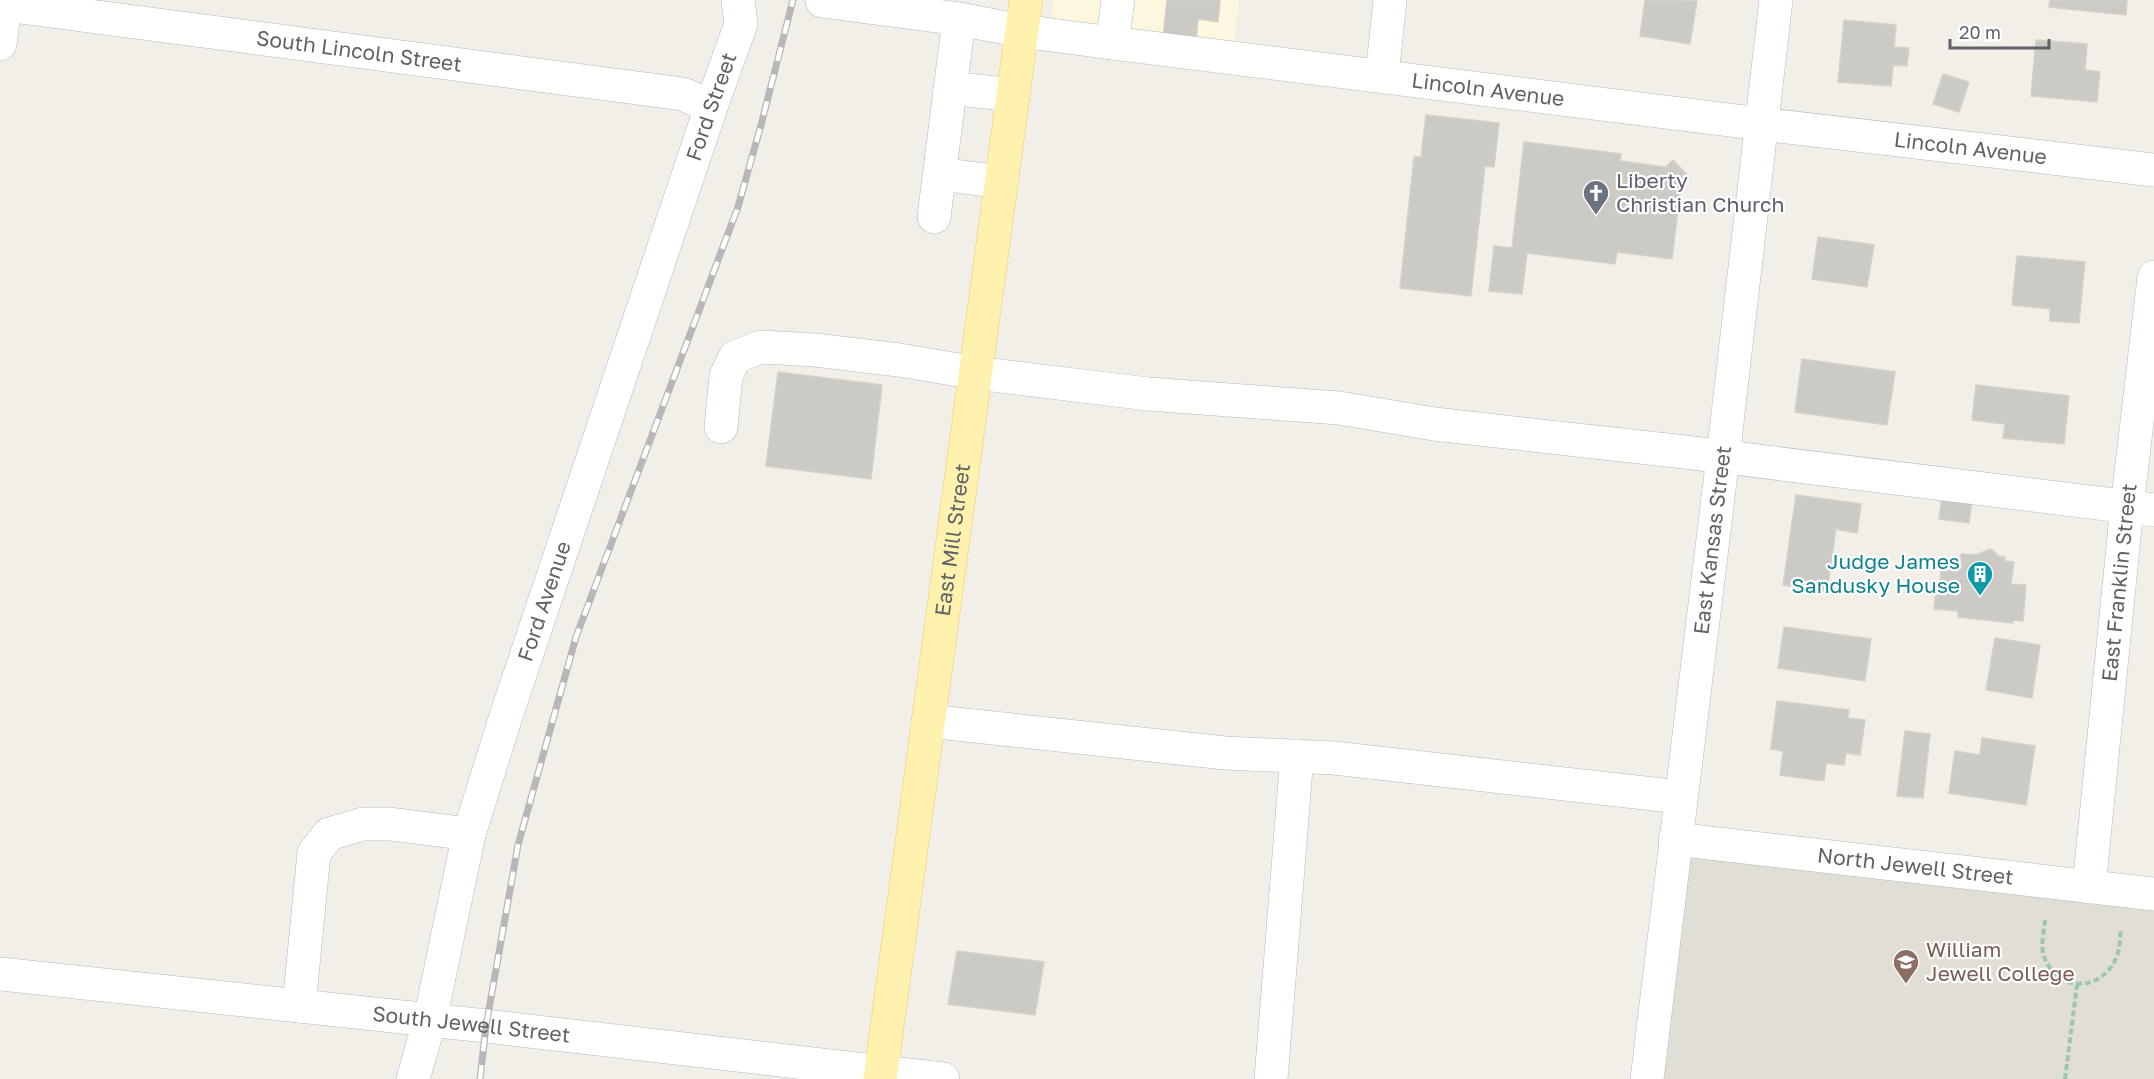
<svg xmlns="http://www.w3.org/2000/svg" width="2154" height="1079" font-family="'Golos Text',sans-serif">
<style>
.commercial{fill:#fef7e0}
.education{fill:#e1ded6}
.building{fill:#cccac5;stroke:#d6d1c6;stroke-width:1.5}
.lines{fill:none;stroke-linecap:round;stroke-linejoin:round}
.minor-casing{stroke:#b5b8bc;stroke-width:34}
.major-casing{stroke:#f2c960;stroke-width:34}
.path{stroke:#9cc7a9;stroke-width:4;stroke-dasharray:6 3;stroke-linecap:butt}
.minor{stroke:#fff;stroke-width:33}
.major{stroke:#fff2af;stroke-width:33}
.rail-casing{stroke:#b6b7b8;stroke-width:7}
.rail{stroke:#fff;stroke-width:4.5;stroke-dasharray:14;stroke-linecap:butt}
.labels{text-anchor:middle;stroke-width:4.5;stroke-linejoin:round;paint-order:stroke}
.street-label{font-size:21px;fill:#5f6368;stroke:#fff}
.worship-label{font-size:21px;fill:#5b616d;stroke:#fff;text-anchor:start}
.culture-label{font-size:21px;fill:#0d838f;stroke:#fff;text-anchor:end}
.education-label{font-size:21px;fill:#785e54;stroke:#fff;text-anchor:start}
</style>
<rect width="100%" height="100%" fill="#f1efe8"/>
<polygon class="commercial" points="1054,0 1239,0 1233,49 1055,19 1052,11"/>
<polygon class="education" points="1675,839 2154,891 2154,1079 1647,1079"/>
<g class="building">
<polygon points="1167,0 1220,0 1218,22 1198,19 1196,41 1163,37"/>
<polygon points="1645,0 1697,1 1690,44 1640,36"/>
<polygon points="2050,0 2127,0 2126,15 2049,7"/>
<polygon points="1844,20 1896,25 1894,47 1909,48 1907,66 1893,65 1891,86 1838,82"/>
<polygon points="2036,40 2087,44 2085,70 2100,72 2097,102 2031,96"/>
<polygon points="1943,74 1969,82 1959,112 1933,104"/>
<polygon points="1426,115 1499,123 1494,167 1485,166 1471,296 1400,288 1414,157 1421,157"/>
<polygon points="1524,142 1621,154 1620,161 1666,167 1673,160 1690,178 1681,186 1672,259 1617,252 1615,264 1527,253 1522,294 1489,291 1494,246 1512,248"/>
<polygon points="1818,237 1874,245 1867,287 1812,279"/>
<polygon points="2017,256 2085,262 2079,323 2050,321 2050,309 2012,305"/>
<polygon points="1802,359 1895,372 1887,425 1795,412"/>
<polygon points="778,372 882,385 871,479 766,466"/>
<polygon points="1976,385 2069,396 2064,444 2003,438 2005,424 1972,420"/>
<polygon points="1796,495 1861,504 1857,533 1836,529 1827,591 1783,585"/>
<polygon points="1942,496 1972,500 1969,523 1939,519"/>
<polygon points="1990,549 1994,551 1998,556 2005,557 2005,561 2014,562 2011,584 2026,585 2023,621 2013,620 2013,623 1958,617 1958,611 1934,609 1937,582 1940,582 1942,560 1961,561 1961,554 1976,555"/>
<polygon points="1784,627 1871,639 1865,681 1778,668"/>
<polygon points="1995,638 2040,645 2032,698 1986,690"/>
<polygon points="1777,701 1849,710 1848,718 1865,720 1860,755 1846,753 1844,765 1826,763 1824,781 1780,775 1783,751 1771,749"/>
<polygon points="1905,731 1930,734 1923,798 1897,796"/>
<polygon points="1982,738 2035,746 2026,805 1949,793 1955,751 1980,755"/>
<polygon points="957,951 1044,962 1035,1015 948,1004"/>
</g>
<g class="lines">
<g class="minor-casing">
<g id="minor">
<path id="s1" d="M 822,1 L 959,19 L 1022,31 L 1112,43 L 1761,124 L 2154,170"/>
<path id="s2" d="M 5,5 L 683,94 L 711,107"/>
<polyline points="1112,43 1118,0"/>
<polyline points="0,44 6,0"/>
<polyline points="1382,76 1390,0"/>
<polyline points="950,88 1013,95"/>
<polyline points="940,174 1001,182"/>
<polyline points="934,217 959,19"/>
<polyline points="721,427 726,376 735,357 761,347 815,350 899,360 976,373 1148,394 1339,408 1434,424 1685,452 2154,510"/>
<polyline points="928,721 1225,753 1334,758 1680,797"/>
<path id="s3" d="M 1675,839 L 2154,894"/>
<path id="s4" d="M 2089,887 L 2127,507 L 2154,277"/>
<path id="s5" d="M 0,974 L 486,1026 L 943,1079"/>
<polyline points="299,1006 314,853 329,834 363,824 390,824 469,834"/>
<path id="s6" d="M 413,1079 L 430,1020 L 469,834 L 507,713 L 711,107 L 741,24 L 738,0"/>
<polyline points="1271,1079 1297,756"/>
<path id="s7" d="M 1647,1079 L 1723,457 L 1776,0"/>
</g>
</g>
<g class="major-casing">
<g id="major">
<path id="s8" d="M 880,1079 L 1026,0"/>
</g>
</g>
<g class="path">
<path d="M 2045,920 C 2044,930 2041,943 2043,953 C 2054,993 2102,994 2117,956 C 2120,948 2120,937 2121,929"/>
<polyline points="2065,1079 2077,985"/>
</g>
<use href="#minor" class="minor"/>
<use href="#major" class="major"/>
<g class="rail-casing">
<polyline id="rail" points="480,1079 486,1026 518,845 576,637 738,207 761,125 793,0"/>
</g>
<use href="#rail" class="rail"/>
</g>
<defs>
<g id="church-pin" transform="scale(1.35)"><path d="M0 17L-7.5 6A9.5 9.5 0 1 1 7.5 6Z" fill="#6b7280" stroke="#fff"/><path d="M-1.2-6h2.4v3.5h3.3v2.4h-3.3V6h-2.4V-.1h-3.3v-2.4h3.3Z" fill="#fff"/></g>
<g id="building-pin" transform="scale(1.35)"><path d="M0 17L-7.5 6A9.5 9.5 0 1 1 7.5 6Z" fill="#0f9aa8" stroke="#fff"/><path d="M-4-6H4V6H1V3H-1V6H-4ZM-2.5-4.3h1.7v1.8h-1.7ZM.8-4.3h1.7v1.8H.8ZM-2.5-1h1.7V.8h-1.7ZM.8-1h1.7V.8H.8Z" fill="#fff"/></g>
<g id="university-pin" transform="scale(1.35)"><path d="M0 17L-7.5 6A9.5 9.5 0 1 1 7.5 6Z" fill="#8d6e63" stroke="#fff"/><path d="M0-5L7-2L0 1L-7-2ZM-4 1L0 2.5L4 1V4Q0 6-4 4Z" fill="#fff"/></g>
</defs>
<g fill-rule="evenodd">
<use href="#church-pin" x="1596" y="193"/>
<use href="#building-pin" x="1980" y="574"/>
<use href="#university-pin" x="1906" y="962"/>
</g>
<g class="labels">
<g class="street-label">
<text dy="7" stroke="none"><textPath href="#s2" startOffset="357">South Lincoln Street</textPath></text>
<text dy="7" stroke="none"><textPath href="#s1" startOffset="672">Lincoln Avenue</textPath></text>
<text dy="7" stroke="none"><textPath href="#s6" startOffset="1018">Ford Street</textPath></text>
<text dy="7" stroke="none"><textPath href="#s1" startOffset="1158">Lincoln Avenue</textPath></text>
<text dy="7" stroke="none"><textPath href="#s8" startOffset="544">East Mill Street</textPath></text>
<text dy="7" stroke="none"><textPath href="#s7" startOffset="543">East Kansas Street</textPath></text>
<text dy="7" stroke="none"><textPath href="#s4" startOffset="306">East Franklin Street</textPath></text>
<text dy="7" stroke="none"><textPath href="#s6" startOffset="496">Ford Avenue</textPath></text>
<text dy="7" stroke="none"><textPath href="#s3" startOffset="242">North Jewell Street</textPath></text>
<text dy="7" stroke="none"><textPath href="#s5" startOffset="474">South Jewell Street</textPath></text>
</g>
<g class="worship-label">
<text x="1616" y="188">Liberty<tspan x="1616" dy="24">Christian Church</tspan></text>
</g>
<g class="culture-label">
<text x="1960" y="569">Judge James<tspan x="1960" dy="24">Sandusky House</tspan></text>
</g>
<g class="education-label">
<text x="1926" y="957">William<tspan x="1926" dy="24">Jewell College</tspan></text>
</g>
</g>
<path d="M1950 39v9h99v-9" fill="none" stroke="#5f6368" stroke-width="3"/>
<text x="1959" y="39" font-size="18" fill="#5f6368" stroke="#ffffff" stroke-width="4.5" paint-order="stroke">20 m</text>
</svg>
